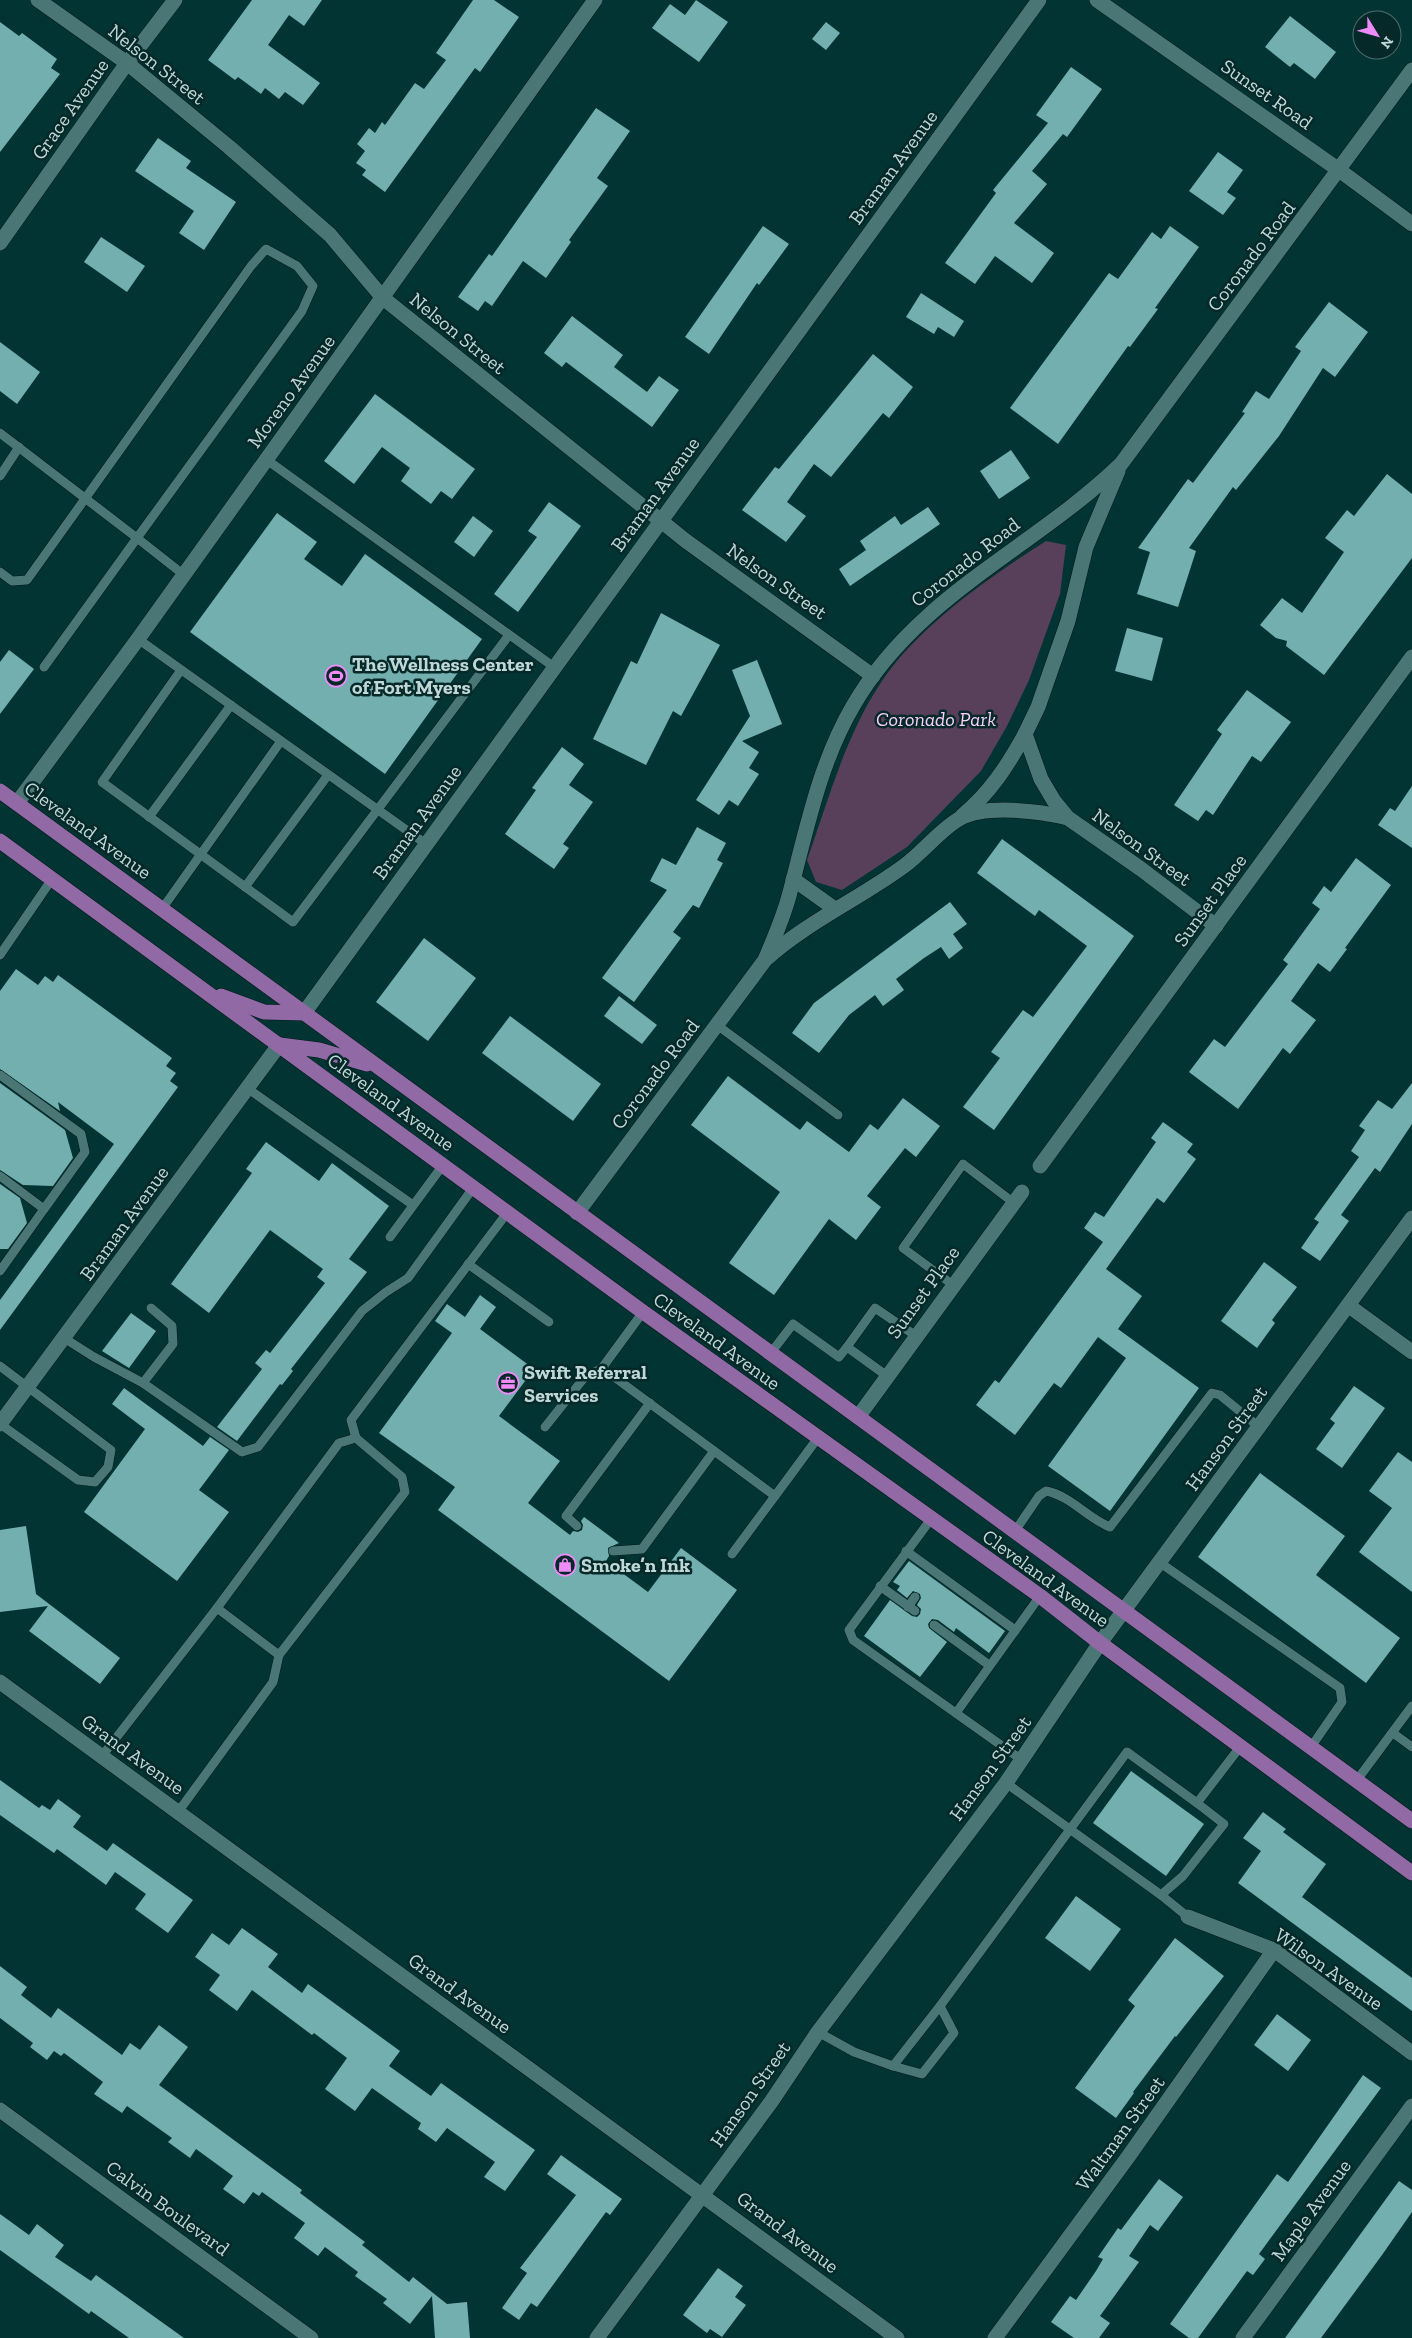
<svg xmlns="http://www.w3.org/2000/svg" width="1412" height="2338" font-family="'Zilla Slab',serif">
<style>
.green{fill:#583f5a}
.building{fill:#73afaf}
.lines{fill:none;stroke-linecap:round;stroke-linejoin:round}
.service-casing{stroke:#031919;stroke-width:10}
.minor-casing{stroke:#031919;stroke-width:16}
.tertiary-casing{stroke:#031919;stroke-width:16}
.primary-casing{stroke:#031919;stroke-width:16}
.service{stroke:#4a7676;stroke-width:9}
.minor{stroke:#4a7676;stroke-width:15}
.tertiary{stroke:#4a7676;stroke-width:15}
.primary{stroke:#9069a5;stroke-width:15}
.labels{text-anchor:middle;stroke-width:5;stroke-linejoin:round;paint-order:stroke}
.street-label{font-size:20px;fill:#c0d7d7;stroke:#052829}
.poi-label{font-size:20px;font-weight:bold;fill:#c0d7d7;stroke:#052829;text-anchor:start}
.park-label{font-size:20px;font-style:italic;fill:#f9d0fb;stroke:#052829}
</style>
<rect width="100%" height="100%" fill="#023434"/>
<path class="green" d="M 1046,541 L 1066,545 L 1060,594 L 1029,680 L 1007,726 L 981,771 L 907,847 L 842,890 L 816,882 L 807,860 C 828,801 845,737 880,684 C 917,627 988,578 1046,541 Z"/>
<g class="building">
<polygon points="252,0 322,0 304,26 289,15 268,45 320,83 303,105 285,92 279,99 265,88 261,94 238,77 235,80 208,60"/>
<polygon points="473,0 494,0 519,17 480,72 475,68 385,192 362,175 366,170 356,163 365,151 357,144 369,128 375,133 382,122 385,125 415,83 424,89 446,60 436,53"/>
<polygon points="696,0 728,22 699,62 652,28 670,4 685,15"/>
<polygon points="1290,16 1336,52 1315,79 1294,63 1290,67 1265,47"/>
<polygon points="0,22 19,36 22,33 57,59 51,68 60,74 0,152"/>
<polygon points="826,22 840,33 826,50 812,39"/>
<polygon points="1071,67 1102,89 1067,137 1063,134 1032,171 1047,184 1014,223 1054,253 1032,283 995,256 975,284 945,263 996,193 993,190 1048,123 1036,115"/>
<polygon points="596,108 630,131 597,178 608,186 569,240 571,242 546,278 523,261 492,306 485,301 478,311 458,297 489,254 492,256"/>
<polygon points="158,138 191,161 186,168 236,202 204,250 179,233 194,211 135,171"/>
<polygon points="1218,152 1243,170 1227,192 1236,198 1223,215 1189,191"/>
<polygon points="763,226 789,244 759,285 757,283 709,354 685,337"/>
<polygon points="1170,226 1199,247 1155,308 1158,309 1130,347 1128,346 1058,444 1010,408 1109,273 1118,279 1152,232 1161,239"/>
<polygon points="101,237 145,266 127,292 84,262"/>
<polygon points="921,293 964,321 954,337 938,327 934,334 906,317"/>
<polygon points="1329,302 1368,332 1335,377 1323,368 1279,436 1236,490 1233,487 1189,548 1196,551 1178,607 1137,594 1150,552 1138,548 1188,479 1193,483 1245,413 1242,412 1256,391 1269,399 1301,351 1295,347"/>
<polygon points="572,316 623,355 614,367 647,392 659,376 679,390 652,427 566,362 562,367 544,353"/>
<polygon points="0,342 40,372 17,404 0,391"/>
<polygon points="873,354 913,387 889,418 883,413 831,477 814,464 787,502 806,516 786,542 742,510 775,467 779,469"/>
<polygon points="375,394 475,469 452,499 441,491 431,504 401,481 410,468 382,447 354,484 324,461"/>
<polygon points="1011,450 1030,478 999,499 980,471"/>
<polygon points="1387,474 1412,494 1412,558 1324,675 1286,646 1287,641 1276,638 1260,625 1282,598 1302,613 1344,552 1325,538 1347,510 1354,516"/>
<polygon points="549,502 581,526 518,612 494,594 537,537 528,531"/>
<polygon points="928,507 940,524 850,586 839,569 866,550 860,541 895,516 901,525"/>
<polygon points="277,513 317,542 304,559 342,586 365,554 482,639 385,774 190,632"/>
<polygon points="473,516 493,531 474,557 454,542"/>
<polygon points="661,613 720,645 681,716 673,711 646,765 593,739 631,661 637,664"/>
<polygon points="1127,628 1163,638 1152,681 1115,671"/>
<polygon points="9,650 34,669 0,714 0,662"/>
<polygon points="757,660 782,724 742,741 759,752 749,768 759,774 738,806 729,800 719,815 696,800 750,716 732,670"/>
<polygon points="1247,690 1291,722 1261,762 1252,756 1213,815 1206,810 1198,821 1174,805 1222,734 1217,730"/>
<polygon points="562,747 584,764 569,785 593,802 563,844 569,848 554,869 505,834 536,790 532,788"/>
<polygon points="1412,786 1412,848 1378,825 1390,808 1395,811"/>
<polygon points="697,827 726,843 717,860 723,863 699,908 693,905 673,932 681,938 634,1002 602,978 667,890 650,881 662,858 676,865"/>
<polygon points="1002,839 1134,936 994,1130 963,1107 1000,1058 991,1052 1023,1010 1033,1017 1087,946 1039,910 1035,916 977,873"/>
<polygon points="1356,858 1391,885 1345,948 1347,949 1330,972 1318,963 1291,1001 1316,1020 1290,1054 1283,1048 1238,1109 1189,1072 1214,1039 1225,1047 1288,964 1283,960 1320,909 1312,903 1324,886 1331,892"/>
<polygon points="950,902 967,924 953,934 963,948 949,959 941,947 924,958 896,979 904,990 883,1006 875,995 849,1015 819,1053 792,1033 814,1003"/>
<polygon points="424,938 476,978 428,1041 376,1002"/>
<polygon points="16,969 38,985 45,976 53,982 58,975 172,1058 166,1066 176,1073 170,1081 178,1087 0,1330 0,1300 114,1144 58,1102 60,1111 0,1069 0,991"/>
<polygon points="619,996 657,1025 642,1044 604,1016"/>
<polygon points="510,1016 601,1084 573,1121 482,1053"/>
<polygon points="728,1076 800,1130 807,1121 849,1152 870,1124 878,1130 903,1098 940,1126 916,1157 905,1148 867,1196 881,1207 856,1240 829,1219 774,1295 729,1263 780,1192 691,1125"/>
<polygon points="0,1083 65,1130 73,1158 53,1186 23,1185 0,1170"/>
<polygon points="1412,1083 1412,1124 1380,1172 1375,1168 1341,1215 1349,1221 1320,1261 1301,1248 1319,1222 1314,1219 1359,1157 1351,1151 1365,1130 1359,1126 1378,1100 1392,1109"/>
<polygon points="1163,1122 1193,1144 1187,1152 1196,1159 1164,1203 1157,1198 1106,1269 1142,1296 1118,1329 1199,1388 1110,1511 1048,1466 1126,1358 1098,1337 1061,1388 1054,1383 1015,1435 976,1405 995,1380 999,1383 1103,1242 1084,1228 1095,1212 1104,1217 1156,1142 1151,1138"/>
<polygon points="266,1142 319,1181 332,1163 389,1206 349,1259 367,1272 291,1369 293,1371 282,1385 280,1384 237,1441 217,1427 262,1369 255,1363 266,1350 270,1353 325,1283 317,1277 323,1269 270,1230 209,1313 171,1284 252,1173 246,1169"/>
<polygon points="0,1184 20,1198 27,1223 8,1249 0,1249"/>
<polygon points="1264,1262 1297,1287 1272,1320 1275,1323 1257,1348 1221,1321"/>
<polygon points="480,1295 496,1307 480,1329 534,1369 499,1416 560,1461 528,1503 570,1535 573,1531 578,1532 582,1530 583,1525 581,1521 584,1517 619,1543 608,1548 609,1556 606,1561 648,1592 681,1548 737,1590 669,1681 438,1510 455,1487 379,1433 452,1333 435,1321 447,1304 465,1317"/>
<polygon points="131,1313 156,1331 129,1368 102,1351"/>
<polygon points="1354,1386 1385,1408 1342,1468 1316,1449 1335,1423 1330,1419"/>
<polygon points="124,1388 203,1446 210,1437 229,1450 199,1490 229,1512 177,1581 84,1512 145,1429 112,1404"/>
<polygon points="1398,1452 1412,1462 1412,1592 1359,1552 1392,1508 1369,1491"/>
<polygon points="1260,1473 1345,1536 1316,1575 1400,1638 1366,1683 1198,1557"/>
<polygon points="26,1526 36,1594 120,1658 100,1684 29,1631 48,1606 0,1612 0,1530"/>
<polygon points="909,1561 1005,1631 989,1653 956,1628 954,1632 938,1620 932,1619 928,1624 929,1628 947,1642 920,1677 864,1636 890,1600 912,1616 917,1617 920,1614 921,1609 917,1605 921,1598 920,1594 913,1591 907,1598 897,1590 900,1586 893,1582"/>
<polygon points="1131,1771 1204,1824 1166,1876 1093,1823"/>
<polygon points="0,1780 39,1808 42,1805 50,1810 58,1799 81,1816 73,1827 107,1851 113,1843 193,1900 168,1933 135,1909 146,1894 115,1872 106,1885 57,1849 54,1853 0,1815"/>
<polygon points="1263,1812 1286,1829 1283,1832 1326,1864 1302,1897 1412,1978 1412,2011 1238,1883 1261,1851 1243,1838"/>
<polygon points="1076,1896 1121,1929 1090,1971 1045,1938"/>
<polygon points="242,1928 278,1954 268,1967 302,1993 308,1984 400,2051 389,2066 431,2096 441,2083 535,2150 505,2191 484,2177 495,2162 447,2128 436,2142 418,2129 421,2123 372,2088 355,2111 325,2089 347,2058 314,2033 312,2035 252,1990 237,2011 209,1990 220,1975 195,1957 212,1933 229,1945"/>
<polygon points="1175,1938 1224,1976 1176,2037 1175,2036 1133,2092 1134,2093 1116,2118 1075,2088 1135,2006 1128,2000"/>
<polygon points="0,1966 27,1987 21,1995 51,2018 58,2008 122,2055 130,2043 140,2050 159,2025 188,2047 159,2085 302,2190 300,2193 365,2242 362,2245 409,2282 413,2277 447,2304 467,2302 470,2338 435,2338 432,2296 410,2324 383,2303 387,2299 355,2276 358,2272 325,2247 318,2256 294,2238 305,2223 262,2192 259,2196 253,2192 244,2204 223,2189 233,2176 196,2149 190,2158 168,2142 172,2138 127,2106 122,2113 94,2094 103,2082 64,2053 61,2056 54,2051 47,2060 30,2047 33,2043 0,2018"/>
<polygon points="1277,2014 1311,2040 1288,2071 1254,2045"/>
<polygon points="1363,2075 1381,2088 1259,2254 1265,2259 1253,2275 1247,2271 1198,2338 1189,2338 1170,2324 1277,2174 1288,2182"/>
<polygon points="561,2155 622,2199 610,2215 606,2212 537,2307 531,2303 519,2320 502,2308 527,2273 520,2268 576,2195 547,2174"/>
<polygon points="1159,2179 1183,2197 1158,2231 1150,2225 1129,2256 1139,2262 1100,2316 1110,2323 1099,2338 1074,2338 1051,2322 1070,2296 1076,2300 1096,2271 1103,2259 1098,2257 1118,2228 1121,2230"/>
<polygon points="1399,2181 1412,2190 1412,2212 1382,2255 1321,2338 1285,2338"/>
<polygon points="0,2214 29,2235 37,2224 64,2245 55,2257 91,2281 96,2275 184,2338 129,2338 91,2311 89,2314 0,2250"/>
<polygon points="718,2268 743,2286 735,2297 746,2305 722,2337 710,2329 707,2333 683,2315"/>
</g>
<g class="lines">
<g class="service-casing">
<g id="service">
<polyline points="0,433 137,538 44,667"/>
<polyline points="267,460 554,667"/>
<polyline points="0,476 19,447"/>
<polyline points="0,572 12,581 27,580 251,266 266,249 297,266 313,286 302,311 137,538 184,575"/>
<polyline points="138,639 426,844"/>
<polyline points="181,670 102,782 293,922 509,635"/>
<polyline points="149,817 231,705"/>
<polyline points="245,887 328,775"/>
<polyline points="162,909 281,741"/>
<polyline points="0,955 52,879"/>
<polyline points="717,1025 838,1115"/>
<polyline points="0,1075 81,1134 85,1152 44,1209 0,1176"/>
<polyline points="247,1088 413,1205"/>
<polyline points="390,1237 443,1165"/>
<polyline points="468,1264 549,1322"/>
<polyline points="0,1271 44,1209"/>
<polyline points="953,1285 903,1248 963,1164 1014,1203"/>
<polyline points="643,1312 602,1368 775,1496 817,1439"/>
<polyline points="64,1338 94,1357 143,1383 242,1452 258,1447 362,1311 386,1292 408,1278 473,1188"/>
<polyline points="770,1354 793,1324 839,1357 847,1347"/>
<polyline points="0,1366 111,1450 108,1467 95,1482 78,1480 0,1424"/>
<polyline points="887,1376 847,1347 875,1308 916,1336"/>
<polyline points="143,1383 173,1344 172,1326 151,1308"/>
<polyline points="545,1427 584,1378 602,1368"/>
<polyline points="931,1519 849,1630 853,1640 1022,1760"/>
<polyline points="577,1526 566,1516 650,1403"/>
<path d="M 1015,1531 L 1039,1496 L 1046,1491 C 1071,1496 1087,1518 1110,1527 L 1212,1393 L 1220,1395 L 1259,1427"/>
<polyline points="613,1551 642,1549 714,1451"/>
<polyline points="906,1551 1015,1630"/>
<polyline points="732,1554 775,1496"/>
<polyline points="1159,1562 1340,1688 1342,1702 1311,1747"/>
<polyline points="880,1586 915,1611"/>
<polyline points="908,1607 915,1597"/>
<polyline points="217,1608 339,1443 356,1438"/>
<polyline points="934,1625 989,1665"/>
<polyline points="956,1713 1040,1596"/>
<polyline points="1393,1733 1412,1747"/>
<polyline points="102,1756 217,1608 279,1655"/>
<polyline points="1357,1780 1412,1706"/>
<polyline points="1006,1783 1161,1895 1188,1917"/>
<polyline points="178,1812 273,1682 279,1655 405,1492 402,1477 356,1438 351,1420 507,1213"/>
<polyline points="1161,1895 1183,1876 1224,1824 1197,1803 1240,1747"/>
<polyline points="818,2032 854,2052 893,2066 940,2006 1127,1752 1197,1803"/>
<polyline points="893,2066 922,2074 954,2033 940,2006"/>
</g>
</g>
<g class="minor-casing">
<g id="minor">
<polyline points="38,0 127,63 229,147 330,235 383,298 686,541 873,676"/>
<polyline points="1097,0 1339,170 1412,224"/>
<polyline points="0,243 127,63 175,0"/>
<polyline points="1118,471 1086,547 1068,621 1038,707 1025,734 1041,779 1054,801 1068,818 1141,869 1216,926"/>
<polyline points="17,803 138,639 595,0"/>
<path d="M 962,816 C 990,793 1008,765 1025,734"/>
<polyline points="793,879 835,909"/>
<path d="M 765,960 C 774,939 783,918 789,896 C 806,832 819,764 853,706 C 917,595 1033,549 1121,464 L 1412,70"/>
<polyline points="304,1013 1039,0"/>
<polyline points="1040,1166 1412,657"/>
<path d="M 577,1213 L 765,960 C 807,922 859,899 904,866 C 922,853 941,829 959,819 C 985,804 1040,811 1068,818"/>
<polyline points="1349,1306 1412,1352"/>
<polyline points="858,1417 1022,1192"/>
<polyline points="0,1424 279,1045"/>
<polyline points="1100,1643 1412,1218"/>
<polyline points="0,1682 897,2338"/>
<polyline points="1188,1917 1274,1950 1412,2053"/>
<polyline points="0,2110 311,2338"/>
<polyline points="995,2338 1128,2157 1274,1950"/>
<polyline points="1243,2338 1412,2106"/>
</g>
</g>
<g class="tertiary-casing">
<polyline id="tertiary" points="597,2338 771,2102 818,2032 1006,1783 1100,1643"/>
</g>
<g class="primary-casing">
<g id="primary">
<polyline points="0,791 1412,1821"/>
<polyline points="0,841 643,1312 1040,1596 1100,1643 1412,1873"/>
<polyline points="221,996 264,1012 304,1013"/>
<polyline points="280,1045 319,1050 367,1064"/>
</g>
</g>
<use href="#service" class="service"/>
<use href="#minor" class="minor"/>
<use href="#tertiary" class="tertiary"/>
<use href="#primary" class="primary"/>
</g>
<defs>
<g id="stadium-ring" transform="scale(1.125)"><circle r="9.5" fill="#052829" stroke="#ef8bf6" stroke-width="1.5"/><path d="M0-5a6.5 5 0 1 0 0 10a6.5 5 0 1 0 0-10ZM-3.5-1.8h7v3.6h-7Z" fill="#ef8bf6"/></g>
<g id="office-ring" transform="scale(1.125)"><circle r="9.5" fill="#052829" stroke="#ef8bf6" stroke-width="1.5"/><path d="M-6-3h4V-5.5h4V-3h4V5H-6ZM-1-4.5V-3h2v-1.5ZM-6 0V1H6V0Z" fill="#ef8bf6"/></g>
<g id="shop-ring" transform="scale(1.125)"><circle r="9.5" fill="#052829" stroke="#ef8bf6" stroke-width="1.5"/><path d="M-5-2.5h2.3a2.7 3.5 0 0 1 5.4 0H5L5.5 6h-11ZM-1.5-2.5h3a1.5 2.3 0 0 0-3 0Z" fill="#ef8bf6"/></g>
</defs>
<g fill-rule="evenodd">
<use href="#stadium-ring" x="336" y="676"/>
<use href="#office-ring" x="508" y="1383"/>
<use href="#shop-ring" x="565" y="1565"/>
</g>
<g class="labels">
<g class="street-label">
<text transform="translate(157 64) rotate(38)" y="7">Nelson Street</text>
<text transform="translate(1267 94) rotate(35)" y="7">Sunset Road</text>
<text transform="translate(70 109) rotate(-55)" y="7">Grace Avenue</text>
<text transform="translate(893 167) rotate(-54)" y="7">Braman Avenue</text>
<text transform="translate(1251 256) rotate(-53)" y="7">Coronado Road</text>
<text transform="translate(458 333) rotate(39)" y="7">Nelson Street</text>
<text transform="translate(291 391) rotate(-54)" y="7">Moreno Avenue</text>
<text transform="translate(655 494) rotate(-54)" y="7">Braman Avenue</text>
<text transform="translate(965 562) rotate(-38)" y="7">Coronado Road</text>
<text transform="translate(777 581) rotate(35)" y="7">Nelson Street</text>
<text transform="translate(417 822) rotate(-54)" y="7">Braman Avenue</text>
<text transform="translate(88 830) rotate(36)" y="7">Cleveland Avenue</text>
<text transform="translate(1142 847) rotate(36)" y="7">Nelson Street</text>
<text transform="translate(1210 900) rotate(-54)" y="7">Sunset Place</text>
<text transform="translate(655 1074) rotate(-53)" y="7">Coronado Road</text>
<text transform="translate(391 1102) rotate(36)" y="7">Cleveland Avenue</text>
<text transform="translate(124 1223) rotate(-54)" y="7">Braman Avenue</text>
<text transform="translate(923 1292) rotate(-54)" y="7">Sunset Place</text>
<text transform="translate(717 1341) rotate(36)" y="7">Cleveland Avenue</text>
<text transform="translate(1226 1438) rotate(-54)" y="7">Hanson Street</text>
<text transform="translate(1046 1578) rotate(36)" y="7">Cleveland Avenue</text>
<text transform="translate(133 1754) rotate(36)" y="7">Grand Avenue</text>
<text transform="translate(990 1768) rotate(-54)" y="7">Hanson Street</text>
<text transform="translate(1329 1969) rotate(35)" y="7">Wilson Avenue</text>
<text transform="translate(460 1993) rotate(36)" y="7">Grand Avenue</text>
<text transform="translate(750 2094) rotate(-55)" y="7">Hanson Street</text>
<text transform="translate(1120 2133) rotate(-54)" y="7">Waltman Street</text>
<text transform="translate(168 2208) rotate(36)" y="7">Calvin Boulevard</text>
<text transform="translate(1311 2210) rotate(-54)" y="7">Maple Avenue</text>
<text transform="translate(788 2232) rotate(37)" y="7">Grand Avenue</text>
</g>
<g class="poi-label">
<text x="352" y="671">The Wellness Center<tspan x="352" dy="23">of Fort Myers</tspan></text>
<text x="524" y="1379">Swift Referral<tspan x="524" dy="23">Services</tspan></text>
<text x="581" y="1572">Smoke’n Ink</text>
</g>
<g class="park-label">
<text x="936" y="726">Coronado Park</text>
</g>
</g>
<g transform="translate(1377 35) rotate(127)"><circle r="24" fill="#052829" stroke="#506e6f"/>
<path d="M0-4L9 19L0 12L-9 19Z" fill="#ef8bf6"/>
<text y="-8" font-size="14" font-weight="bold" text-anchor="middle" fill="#c0d7d7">N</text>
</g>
</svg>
